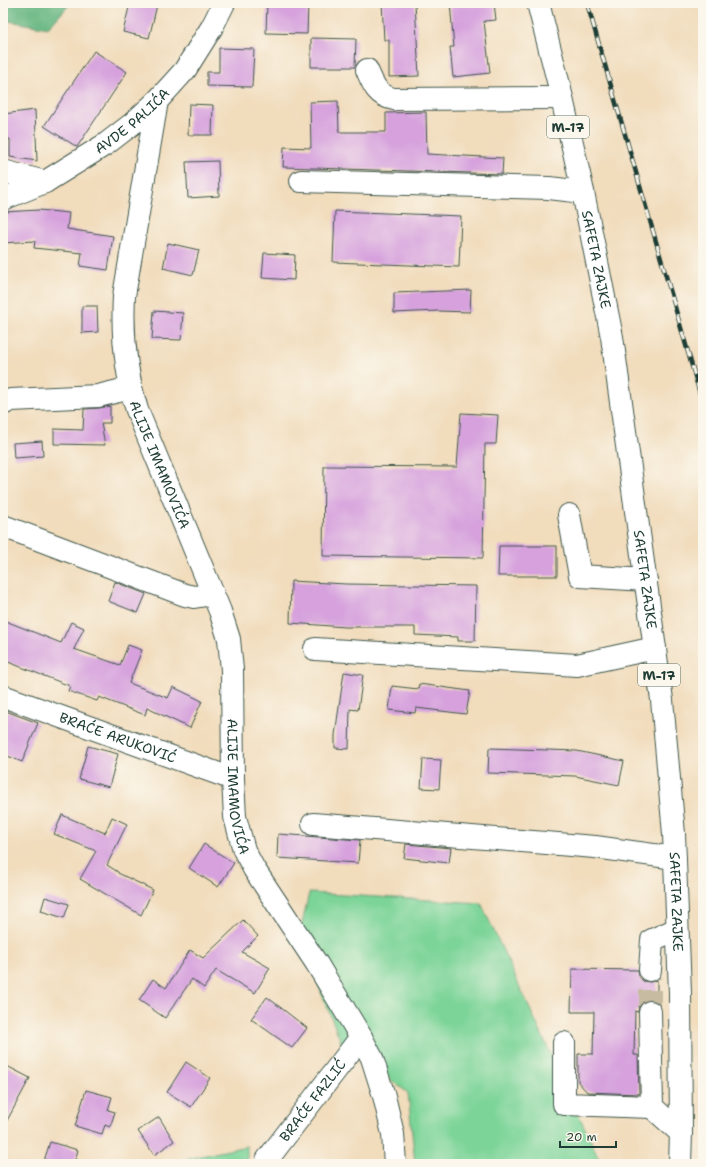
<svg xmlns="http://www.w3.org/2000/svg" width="706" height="1167" font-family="'Shantell Sans',sans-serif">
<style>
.green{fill:#7cd498;stroke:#4e8866}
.forest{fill:#65b680;stroke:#427a5a}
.building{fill:#d6a1dd}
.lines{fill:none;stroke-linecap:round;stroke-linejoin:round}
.minor-tunnel{stroke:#c7bca1;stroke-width:22;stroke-dasharray:22 11;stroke-linecap:butt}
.minor-casing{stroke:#3e5548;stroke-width:24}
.major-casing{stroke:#3e5548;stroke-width:24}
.minor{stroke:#fff;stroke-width:22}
.major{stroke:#fff;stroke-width:22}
.rail-casing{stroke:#1f3d34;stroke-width:4.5}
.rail{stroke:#fbf7ec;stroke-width:3;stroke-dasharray:9;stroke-linecap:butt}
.labels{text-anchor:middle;stroke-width:3;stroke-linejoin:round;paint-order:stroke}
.shield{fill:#fbf7ec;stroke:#61756b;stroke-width:1}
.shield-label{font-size:13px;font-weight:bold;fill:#1f3d34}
.street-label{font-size:14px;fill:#1f3d34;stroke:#fbf7ec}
</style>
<rect width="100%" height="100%" fill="#fbf7ec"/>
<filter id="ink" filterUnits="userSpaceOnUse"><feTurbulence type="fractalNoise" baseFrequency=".025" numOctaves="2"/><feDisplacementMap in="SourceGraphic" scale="8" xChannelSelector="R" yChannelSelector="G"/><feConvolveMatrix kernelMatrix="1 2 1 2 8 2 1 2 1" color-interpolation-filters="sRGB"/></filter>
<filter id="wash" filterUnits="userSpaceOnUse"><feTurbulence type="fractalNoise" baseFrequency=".012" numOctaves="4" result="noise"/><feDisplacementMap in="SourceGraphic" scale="16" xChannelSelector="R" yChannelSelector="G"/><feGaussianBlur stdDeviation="0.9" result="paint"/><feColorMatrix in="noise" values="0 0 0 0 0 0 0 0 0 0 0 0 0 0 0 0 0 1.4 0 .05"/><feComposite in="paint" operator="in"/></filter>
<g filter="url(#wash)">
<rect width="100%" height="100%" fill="#f1dcbc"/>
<g class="green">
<polygon points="309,893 481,903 601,1163 594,1164 415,1164 408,1093 341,1042 299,937"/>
<polygon points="247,1146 247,1164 177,1164 182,1160"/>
</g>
<polygon class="forest" points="3,3 71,3 48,28 3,20"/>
<g id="blocks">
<g class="building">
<polygon points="130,3 149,3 157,5 149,38 123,32"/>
<polygon points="267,3 308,3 307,34 266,33"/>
<polygon points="382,3 415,3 419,76 389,77 389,40 384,40"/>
<polygon points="450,3 494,3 496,20 484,21 490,73 453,77 450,47 454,47"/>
<polygon points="311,38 356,39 355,67 311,67"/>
<polygon points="219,48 254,49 252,87 207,86 207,72 219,72"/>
<polygon points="94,51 127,72 77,147 44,126"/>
<polygon points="338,101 339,132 386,132 386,113 426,112 427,154 503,158 502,174 283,167 284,147 311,148 310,102"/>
<polygon points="189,104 213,105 212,135 188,135"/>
<polygon points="35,110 37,161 10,157 10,139 3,139 3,114"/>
<polygon points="218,161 219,196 188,198 186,162"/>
<polygon points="39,210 69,213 67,229 113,236 108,270 80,266 82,253 34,248 35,241 3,243 3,212"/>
<polygon points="335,211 461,216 459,267 333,262"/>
<polygon points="168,243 199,250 193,275 163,268"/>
<polygon points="264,253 295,255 294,280 262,278"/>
<polygon points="471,290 470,312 438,311 394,313 394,293"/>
<polygon points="82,306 97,306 98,332 82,333"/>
<polygon points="154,311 183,313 181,340 152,339"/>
<polygon points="110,406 110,423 101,423 105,445 54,444 54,429 83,430 84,409 99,408"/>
<polygon points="461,413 498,415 496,444 485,444 483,558 323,556 324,466 457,467"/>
<polygon points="42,441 43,456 14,458 13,443"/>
<polygon points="499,546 557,546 557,576 498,576"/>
<polygon points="291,581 346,584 476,586 475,641 458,641 458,637 415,635 415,627 345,627 290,623"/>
<polygon points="115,582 146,594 138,613 108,601"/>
<polygon points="3,620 61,643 71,622 84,628 74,649 120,665 128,645 142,650 129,683 168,698 173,687 202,701 190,728 147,708 145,715 99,697 97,701 68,691 70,686 3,660"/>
<polygon points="344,672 363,675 358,710 350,709 349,749 335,748 335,735"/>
<polygon points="419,684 470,691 466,714 416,708 415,713 389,710 392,686 418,689"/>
<polygon points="3,710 38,723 22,762 3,754"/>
<polygon points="88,746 118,754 109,787 79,779"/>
<polygon points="489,748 577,751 624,761 619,785 575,776 488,773"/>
<polygon points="423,759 441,760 439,789 421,788"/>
<polygon points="62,815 105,833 112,817 127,824 107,865 118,872 118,873 153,890 141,915 80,879 96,851 54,834"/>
<polygon points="278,834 360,840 358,863 277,858"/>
<polygon points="204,844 234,863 218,887 189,868"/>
<polygon points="406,844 451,848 449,863 404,858"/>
<polygon points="45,897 69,904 64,918 41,911"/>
<polygon points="243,920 258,936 242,952 270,968 255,993 216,970 204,988 192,979 165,1018 139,1000 153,979 166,988 190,950 203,958"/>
<polygon points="572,969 638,970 639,976 643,981 650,982 657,980 657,1001 650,1000 644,1001 639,1006 638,1012 635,1011 634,1055 638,1055 639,1094 587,1092 578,1082 578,1054 593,1054 594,1012 571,1012"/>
<polygon points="267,997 307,1028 292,1048 251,1019"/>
<polygon points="186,1062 210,1078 191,1107 167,1092"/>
<polygon points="3,1064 30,1078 3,1128"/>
<polygon points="86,1090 112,1097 108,1110 115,1112 110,1127 105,1125 102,1134 75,1126"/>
<polygon points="159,1117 174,1141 154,1155 138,1131"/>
<polygon points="50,1142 78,1150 74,1164 43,1164"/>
</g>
</g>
</g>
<g filter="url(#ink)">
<use href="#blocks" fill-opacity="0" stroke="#3e5548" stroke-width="1"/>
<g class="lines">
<polyline class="minor-tunnel" points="650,1012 650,970"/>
<g class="minor-casing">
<g id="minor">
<path d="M 367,70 C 373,84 377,96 394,99 L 562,98"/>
<path id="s1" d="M 157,101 L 124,296 C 122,334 126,374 137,410 L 220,611 L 229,639 L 232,670 L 233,779 L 235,817 L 244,850 L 254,869 L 317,964 L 361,1037 L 372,1058 L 384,1096 L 393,1134 L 395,1164"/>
<polyline points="3,171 45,182"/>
<polyline points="301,181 549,188 583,192"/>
<path id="s2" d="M 3,199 L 45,182 L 106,144 L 132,124 L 157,101 L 185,70 L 212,27 L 224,3"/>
<polyline points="3,404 11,400 98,396 131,388"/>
<polyline points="569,515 580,576 646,580"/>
<polyline points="3,526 185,595 194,597 213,594"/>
<polyline points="315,649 577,665 655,648"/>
<path id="s3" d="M 3,696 L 233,779"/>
<polyline points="313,824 595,847 675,858"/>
<polyline points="650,970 652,940 677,929"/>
<polyline points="650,1012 652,1107 681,1133"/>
<polyline points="564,1043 564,1104 652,1107"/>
<path id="s4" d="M 267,1164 L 267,1160 L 361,1037"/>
</g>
</g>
<g class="major-casing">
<g id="major">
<path id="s5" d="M 538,3 L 559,85 L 583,192 L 612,337 L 662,700 L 674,834 L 680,993 L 681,1133 L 680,1164"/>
</g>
</g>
<use href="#minor" class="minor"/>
<use href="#major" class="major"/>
<g class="rail-casing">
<polyline id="rail" points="587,3 703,404"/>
</g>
<use href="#rail" class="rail"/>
</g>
</g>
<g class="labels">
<g class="shield">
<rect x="547" y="116" width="42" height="22" rx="3"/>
<rect x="638" y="664" width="42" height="22" rx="3"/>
</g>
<g class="shield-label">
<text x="568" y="132">M-17</text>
<text x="659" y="680">M-17</text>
</g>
<g class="street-label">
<text dy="5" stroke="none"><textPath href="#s2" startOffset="152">AVDE PALIĆA</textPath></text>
<text dy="5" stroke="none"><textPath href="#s5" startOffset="263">SAFETA ZAJKE</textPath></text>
<text dy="5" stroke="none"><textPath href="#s1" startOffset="372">ALIJE IMAMOVIĆA</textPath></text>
<text dy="5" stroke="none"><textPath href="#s5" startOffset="587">SAFETA ZAJKE</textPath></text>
<text dy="5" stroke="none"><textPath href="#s3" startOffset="122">BRAĆE ARUKOVIĆ</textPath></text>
<text dy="5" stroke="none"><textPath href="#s1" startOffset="708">ALIJE IMAMOVIĆA</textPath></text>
<text dy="5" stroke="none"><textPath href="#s5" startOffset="911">SAFETA ZAJKE</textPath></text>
<text dy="5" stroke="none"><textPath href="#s4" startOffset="79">BRAĆE FAZLIĆ</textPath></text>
</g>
</g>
<rect width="706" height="1167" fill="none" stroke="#fbf7ec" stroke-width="16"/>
<path d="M560 1141v6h56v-6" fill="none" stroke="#1f3d34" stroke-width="2"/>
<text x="566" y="1141" font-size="12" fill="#1f3d34" stroke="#fbf7ec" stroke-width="3" paint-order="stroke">20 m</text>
</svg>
